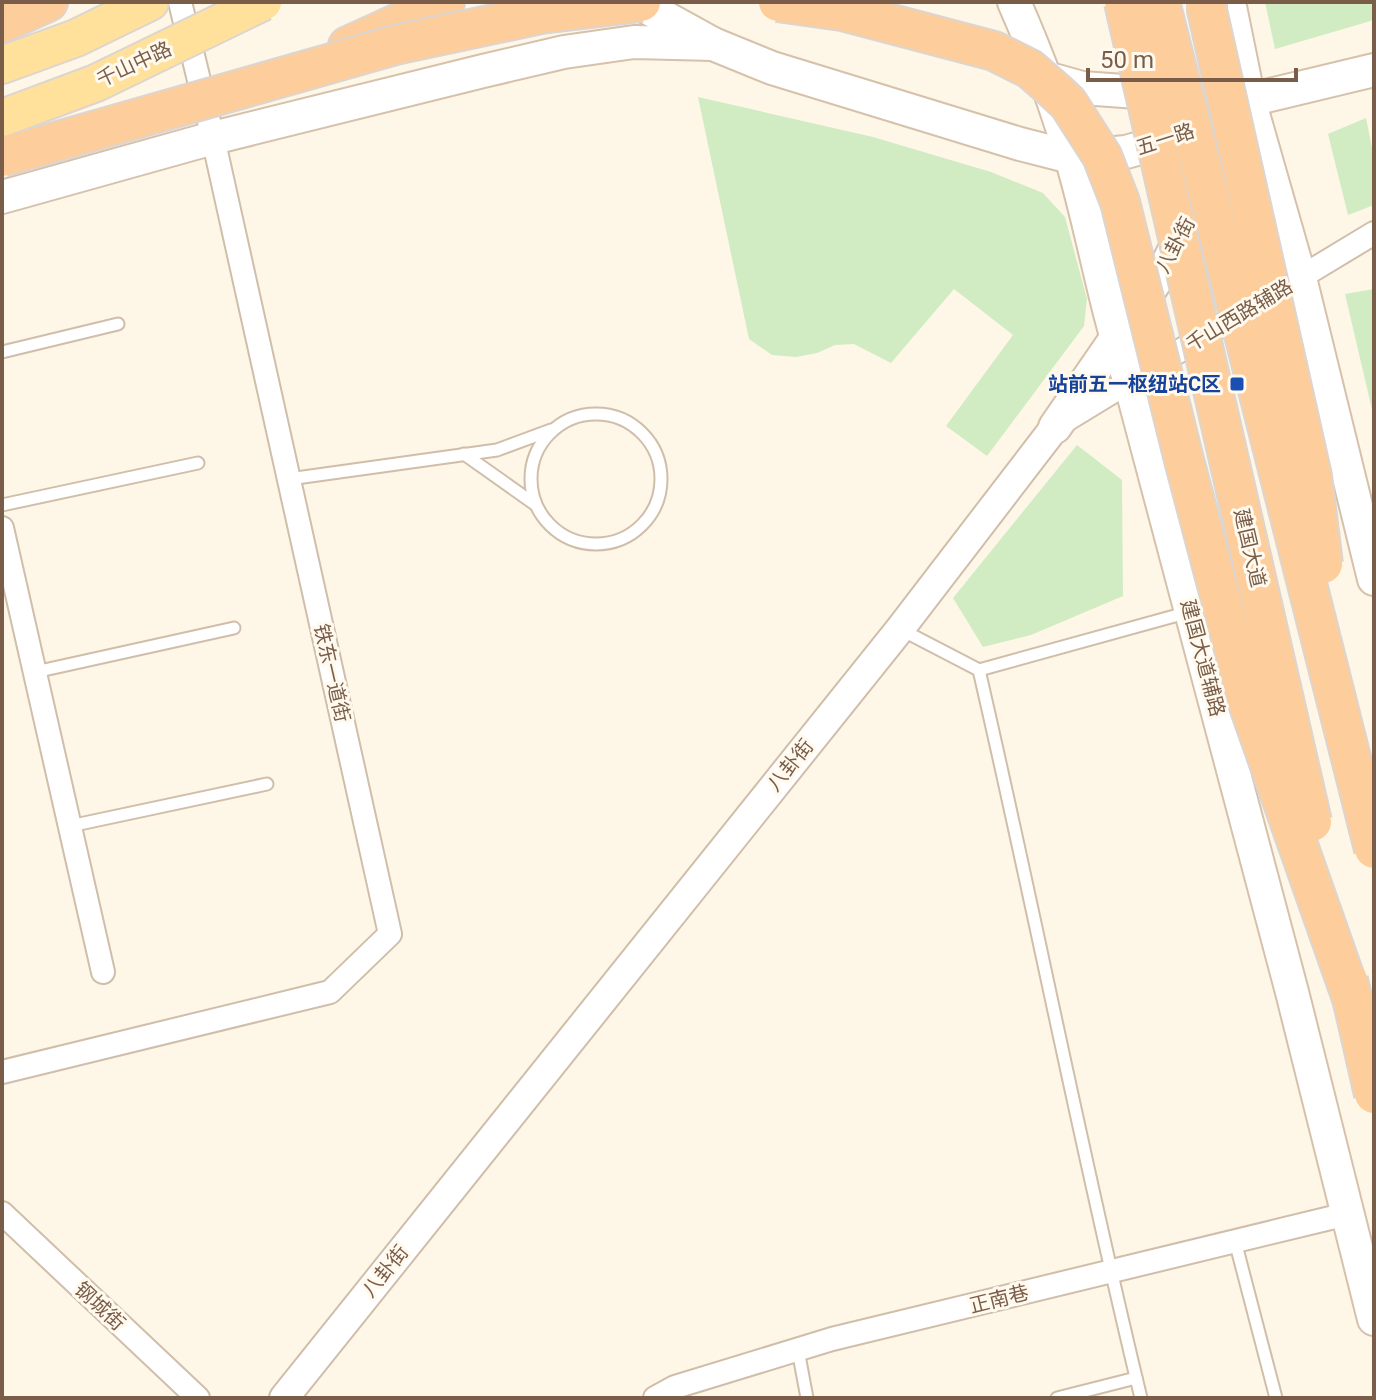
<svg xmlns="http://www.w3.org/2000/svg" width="1376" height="1400" font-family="Roboto,'Noto Sans SC',sans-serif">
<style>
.green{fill:#d1ecc3}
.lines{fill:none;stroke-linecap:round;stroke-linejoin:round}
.service-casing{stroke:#d0beab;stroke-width:15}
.minor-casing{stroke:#d0beab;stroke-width:26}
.tertiary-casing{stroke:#d0beab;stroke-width:32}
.secondary-casing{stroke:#d6c1ab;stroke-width:36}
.primary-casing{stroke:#dcd5d0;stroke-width:40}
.trunk-casing{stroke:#dcd5d0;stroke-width:42}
.service{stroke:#fff;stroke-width:11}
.minor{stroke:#fff;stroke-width:22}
.tertiary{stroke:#fff;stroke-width:28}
.secondary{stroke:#fff;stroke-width:32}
.primary{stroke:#ffe19c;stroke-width:36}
.trunk{stroke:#fdce9b;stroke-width:38}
.primary-bridge-casing{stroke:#dcd5d0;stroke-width:40;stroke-linecap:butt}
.trunk-bridge-casing{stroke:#dcd5d0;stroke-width:42;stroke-linecap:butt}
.primary-bridge{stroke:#ffe19c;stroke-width:36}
.trunk-bridge{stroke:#fdce9b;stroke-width:38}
.transit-dot{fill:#1a4fb4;stroke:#fff9ee;stroke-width:3}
.labels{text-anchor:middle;stroke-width:6;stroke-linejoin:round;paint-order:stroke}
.street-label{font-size:20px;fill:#795d49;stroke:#fff9ee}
.transit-label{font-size:20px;font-weight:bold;fill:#164399;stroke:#fff9ee;text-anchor:end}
</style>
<rect width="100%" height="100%" fill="#fef6e6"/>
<g class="green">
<polygon points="1265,2 1374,2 1374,20 1275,49"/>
<polygon points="698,97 873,137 991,172 1043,193 1065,217 1087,299 1084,326 987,456 946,426 1013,335 954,289 891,363 854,344 835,345 817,353 796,357 772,355 749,339"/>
<polygon points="1366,118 1374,158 1374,205 1348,215 1328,134"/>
<polygon points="1374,289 1374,418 1345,294"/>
<polygon points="1077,445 1122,480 1123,596 1031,635 983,647 953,598"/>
</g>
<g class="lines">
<g class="service-casing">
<g id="service">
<polyline points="2,352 118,324"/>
<circle cx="596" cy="479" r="65"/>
<polyline points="464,454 536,505"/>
<polyline points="289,479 497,450 551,430"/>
<polyline points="2,505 198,463"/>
<polyline points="900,629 979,670 1189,612"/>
<path d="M 979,670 C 1035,912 1082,1156 1141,1398"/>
<polyline points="35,672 234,628"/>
<polyline points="70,826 267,784"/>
<polyline points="1235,1241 1276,1398"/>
<polyline points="798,1350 807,1398"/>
<polyline points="1057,1398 1136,1378"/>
</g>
</g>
<g class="minor-casing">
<g id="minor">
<polyline points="1288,285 1374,233"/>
<polyline points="1063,422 1245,311"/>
<polyline points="2,528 103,972"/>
<polyline points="2,1072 330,992 390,934 213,138 180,2"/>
<polyline points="2,1213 198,1398"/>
<polyline points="655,1398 675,1387 832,1339 1347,1214"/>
</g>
</g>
<g class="tertiary-casing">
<polyline id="tertiary" points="284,1398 900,629 1055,427"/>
</g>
<g class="secondary-casing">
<g id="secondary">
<polyline points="637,2 713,44 772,68 1020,144 1071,157 1126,152 1175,138 1209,124 1249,100"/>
<path d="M 1014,2 C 1036,52 1056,104 1071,157 C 1093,231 1105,308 1130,382 L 1292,992 L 1374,1319"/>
<polyline points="1229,2 1249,100 1300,278 1374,579"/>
<polyline points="1039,76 1082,88 1249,100 1374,70"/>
<polyline points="2,197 213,138 483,71 564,52 634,42 713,44"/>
<polyline points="1055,427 1168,263 1185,228"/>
</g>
</g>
<g class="primary-casing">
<polyline id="primary" points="2,65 76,38 150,2"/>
</g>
<g class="trunk-casing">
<g id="trunk">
<polyline points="2,23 48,2"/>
<polyline points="348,46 445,2"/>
</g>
</g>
<use href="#service" class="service"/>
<use href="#minor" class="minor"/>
<use href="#tertiary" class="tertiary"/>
<use href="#secondary" class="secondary"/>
<use href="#primary" class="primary"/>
<use href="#trunk" class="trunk"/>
<g class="primary-bridge-casing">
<polyline id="primary-bridge" points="2,118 96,83 263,2"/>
</g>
<g class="trunk-bridge-casing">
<g id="trunk-bridge">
<polyline points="778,2 842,11 994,51 1030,69 1054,90 1068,103 1102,156 1120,202 1184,460 1249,706 1354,1004"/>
<polyline points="1124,2 1312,822"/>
<polyline points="1160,2 1374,849"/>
<polyline points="1207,2 1207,10 1312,476 1323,564"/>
<polyline points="2,157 395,45 541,14 641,2"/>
<polyline points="1348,980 1374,1094"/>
</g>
</g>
<use href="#primary-bridge" class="primary-bridge"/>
<use href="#trunk-bridge" class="trunk-bridge"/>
</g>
<rect class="transit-dot" x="1229" y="376" width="16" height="16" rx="4"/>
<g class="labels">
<g class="street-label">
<text transform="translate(134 64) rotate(-25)" y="7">千山中路</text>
<text transform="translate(1165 139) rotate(-18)" y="7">五一路</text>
<text transform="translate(1175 245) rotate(-62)" y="7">八卦街</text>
<text transform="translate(1239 315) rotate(-31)" y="7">千山西路辅路</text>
<text transform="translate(1250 548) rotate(77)" y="7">建国大道</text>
<text transform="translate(1203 658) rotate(75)" y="7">建国大道辅路</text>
<text transform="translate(332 673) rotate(77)" y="7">铁东一道街</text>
<text transform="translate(790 765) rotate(-51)" y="7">八卦街</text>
<text transform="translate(385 1271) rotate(-51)" y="7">八卦街</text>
<text transform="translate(999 1299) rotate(-14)" y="7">正南巷</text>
<text transform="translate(100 1306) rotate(43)" y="7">钢城街</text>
</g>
<g class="transit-label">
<text x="1221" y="391">站前五一枢纽站C区</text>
</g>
</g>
<rect width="1376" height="1400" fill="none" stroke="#795d49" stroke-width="8"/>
<path d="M1088 68v12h208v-12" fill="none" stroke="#795d49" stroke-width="4"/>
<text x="1100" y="68" font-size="24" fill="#795d49" stroke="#fff9ee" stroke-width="6" paint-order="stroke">50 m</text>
</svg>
